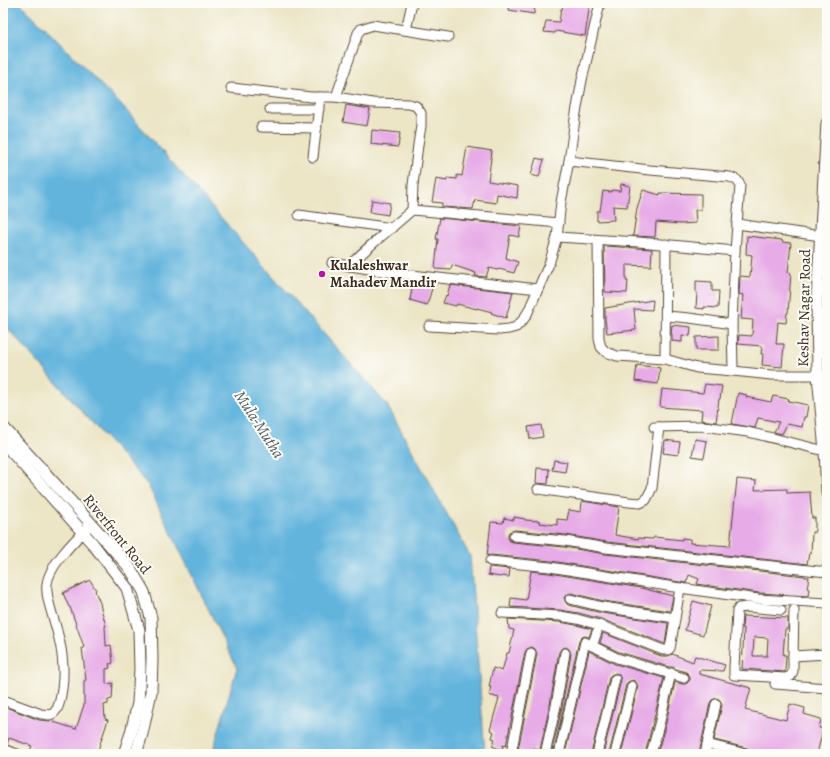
<svg xmlns="http://www.w3.org/2000/svg" width="830" height="757" font-family="Alegreya,serif">
<style>
.water{fill:#62b4dd;stroke:#4e6f7e}
.building{fill:#e7abe7;fill-rule:evenodd}
.lines{fill:none;stroke-linecap:round;stroke-linejoin:round}
.minor-casing{stroke:#564637;stroke-width:11}
.tertiary-casing{stroke:#564637;stroke-width:13}
.minor{stroke:#fff;stroke-width:9}
.tertiary{stroke:#fff;stroke-width:11}
.poi-dot{fill:#b5179e;stroke:#fdfcf7;stroke-width:1.5}
.labels{text-anchor:middle;stroke-width:4;stroke-linejoin:round;paint-order:stroke}
.poi-label{font-size:15px;font-weight:bold;fill:#3b2a1e;stroke:#fdfcf7;text-anchor:start}
.street-label{font-size:15px;fill:#3b2a1e;stroke:#fdfcf7}
.water-label{font-size:16px;font-style:italic;fill:#495a61;stroke:#fdfcf7}
</style>
<rect width="100%" height="100%" fill="#fdfcf7"/>
<filter id="ink" filterUnits="userSpaceOnUse"><feTurbulence type="fractalNoise" baseFrequency=".025" numOctaves="2"/><feDisplacementMap in="SourceGraphic" scale="8" xChannelSelector="R" yChannelSelector="G"/><feConvolveMatrix kernelMatrix="1 2 1 2 8 2 1 2 1" color-interpolation-filters="sRGB"/></filter>
<filter id="wash" filterUnits="userSpaceOnUse"><feTurbulence type="fractalNoise" baseFrequency=".012" numOctaves="4" result="noise"/><feDisplacementMap in="SourceGraphic" scale="16" xChannelSelector="R" yChannelSelector="G"/><feGaussianBlur stdDeviation="0.9" result="paint"/><feColorMatrix in="noise" values="0 0 0 0 0 0 0 0 0 0 0 0 0 0 0 0 0 1.4 0 .05"/><feComposite in="paint" operator="in"/></filter>
<g filter="url(#wash)">
<rect width="100%" height="100%" fill="#ece5c6"/>
<polygon class="water" points="3,3 20,3 123,107 387,405 470,556 485,754 212,754 237,668 148,485 3,323"/>
<g id="blocks">
<g class="building">
<polygon points="510,3 535,3 534,14 509,10"/>
<polygon points="563,3 590,3 585,36 556,31 555,33 544,32 546,21 559,22 561,9 562,10"/>
<polygon points="346,105 370,109 367,126 343,122"/>
<polygon points="372,130 400,133 398,147 371,144"/>
<polygon points="467,147 492,151 488,181 518,186 517,198 497,194 496,203 475,200 473,209 442,207 442,203 432,202 436,179 447,181 447,178 457,179 457,175 462,176"/>
<polygon points="536,158 544,160 539,177 531,175"/>
<polygon points="621,184 630,186 627,207 613,206 614,220 597,221 597,211 600,211 603,191 611,192 612,190 620,191"/>
<polygon points="643,190 660,195 660,193 701,194 701,210 695,210 696,223 681,224 656,222 655,237 633,236 637,208"/>
<polygon points="372,200 390,203 388,215 370,212"/>
<polygon points="440,218 521,226 519,237 510,235 506,258 518,262 514,273 499,269 498,270 489,268 486,277 475,276 476,273 452,265 451,270 435,269 438,239 436,239"/>
<polygon points="747,236 782,240 782,242 791,243 788,273 791,273 788,313 787,313 786,323 778,322 776,344 784,344 782,367 762,365 763,354 761,354 762,346 738,344 739,335 752,336 753,320 741,319 743,295 739,294 740,276 750,277 752,255 746,254"/>
<polygon points="604,246 652,249 651,266 626,265 626,281 628,281 627,293 605,292"/>
<polygon points="696,281 712,282 712,291 719,291 718,308 704,307 704,309 696,308 697,293 696,293"/>
<polygon points="413,282 433,285 427,305 410,300"/>
<polygon points="450,285 513,292 506,318 491,313 492,312 477,308 477,309 457,304 456,306 443,303 446,295 447,296"/>
<polygon points="653,300 652,310 634,309 636,330 607,333 605,319 605,308"/>
<polygon points="672,325 691,327 690,336 682,335 682,342 672,341 672,334 671,334"/>
<polygon points="719,336 719,350 696,350 696,337"/>
<polygon points="637,365 660,368 658,384 635,381"/>
<polygon points="705,384 722,386 720,399 719,399 716,422 701,420 702,410 660,407 662,389 703,393"/>
<polygon points="738,393 747,395 746,397 771,402 773,396 789,399 788,401 808,405 806,417 804,417 802,427 787,424 782,434 774,432 779,422 758,418 755,428 732,424"/>
<polygon points="541,425 543,437 530,439 528,427"/>
<polygon points="695,439 707,441 704,458 692,456"/>
<polygon points="665,440 680,442 678,455 663,453"/>
<polygon points="554,460 567,462 565,472 552,470"/>
<polygon points="537,468 549,469 548,484 536,483"/>
<polygon points="737,479 756,481 755,490 787,489 787,493 810,492 812,518 815,518 815,532 812,532 811,553 809,553 807,564 607,542 566,535 515,530 509,532 508,535 508,538 510,541 513,542 564,547 605,554 805,576 805,577 809,577 807,588 809,589 808,596 759,593 697,584 699,579 689,575 686,583 551,561 491,555 487,556 491,522 503,523 504,518 514,520 514,517 525,519 525,520 540,521 539,523 557,525 557,519 567,520 569,510 581,512 582,501 619,507 615,535 638,539 638,538 653,539 654,537 682,540 682,538 690,539 690,543 730,546"/>
<polygon points="489,567 510,569 509,577 502,576 501,577 488,575"/>
<polygon points="531,571 549,573 641,588 673,596 670,611 604,601 571,593 566,595 564,598 566,603 568,605 602,613 668,623 665,644 601,619 579,613 560,610 510,607 511,598 526,600"/>
<polygon points="90,580 96,590 95,591 100,603 101,608 106,626 105,626 106,646 111,645 113,663 109,664 110,668 106,669 106,684 113,683 112,699 108,700 108,704 104,705 105,719 108,720 99,747 98,754 43,754 30,750 32,746 9,738 7,744 3,743 3,706 39,720 50,721 76,729 84,705 84,681 86,680 82,648 84,647 70,607 69,607 63,593"/>
<polygon points="693,601 711,606 703,635 685,630"/>
<path d="M 743,616 L 788,618 L 788,629 L 785,629 L 783,655 L 786,655 L 785,672 L 742,669 L 744,628 L 742,628 ZM 754,637 L 768,638 L 767,656 L 753,656 Z"/>
<polygon points="508,619 559,622 576,625 592,629 589,637 584,636 581,638 579,641 553,754 551,754 562,707 571,654 569,649 566,647 561,649 559,652 550,705 540,750 534,748 532,754 522,754 523,752 518,750 537,654 535,649 532,647 527,649 525,652 506,746 503,745 502,750 492,746 495,739 492,738 494,732 490,730 499,698 489,695 491,687 489,687 493,668 502,671 507,653 509,653 514,630 509,629"/>
<polygon points="603,633 661,656 668,656 672,654 693,662 695,656 725,665 723,671 699,670 699,674 751,688 745,710 786,720 790,704 805,708 804,714 821,719 819,728 823,729 817,754 752,754 750,750 747,748 714,740 722,705 720,700 717,698 712,700 710,703 699,754 657,754 666,723 675,682 682,684 686,684 690,680 690,676 686,672 676,669 673,667 669,667 619,652 600,643"/>
<polygon points="589,651 615,664 664,678 645,754 621,754 638,687 636,682 633,680 628,682 626,685 609,754 603,754 621,680 619,675 616,673 611,675 609,678 591,754 565,754"/>
</g>
</g>
</g>
<g filter="url(#ink)">
<use href="#blocks" fill-opacity="0" stroke="#564637" stroke-width="1"/>
<g class="lines">
<g class="minor-casing">
<g id="minor">
<polyline points="406,30 412,3"/>
<polyline points="231,88 311,97 336,97 373,103 409,104 416,106 421,113 421,126 418,145 413,185 412,210"/>
<polyline points="336,97 358,33 361,29 373,25 448,37"/>
<polyline points="270,109 319,109"/>
<polyline points="261,127 317,128"/>
<polyline points="313,157 320,97"/>
<polyline points="569,161 650,170 730,177 737,180 740,185 735,251 732,324 733,371"/>
<polyline points="299,215 392,228"/>
<polyline points="737,224 821,236"/>
<polyline points="557,237 639,242 735,251"/>
<polyline points="598,240 599,339 601,347 606,352 617,356 665,359 697,368 733,371 771,375 827,375"/>
<polyline points="332,263 394,273 538,289"/>
<path d="M 349,266 C 368,246 391,229 412,210 L 559,223"/>
<path d="M 666,316 C 688,317 710,321 732,324"/>
<polyline points="429,326 499,330 509,329 516,327 523,320 528,312 549,264 557,237 561,202 569,161 575,119 582,80 600,3"/>
<polyline points="665,359 666,244"/>
<polyline points="654,427 703,426 748,432 825,451"/>
<polyline points="538,489 629,502 640,503 646,500 652,488 659,427"/>
<polyline points="514,536 565,541 606,548 827,572"/>
<polyline points="490,561 550,567 680,588 758,599 827,603"/>
<polyline points="570,599 603,607 675,618"/>
<polyline points="781,610 747,607 739,608 737,611 734,668 734,675 785,678 791,676 793,671 793,656"/>
<polyline points="794,610 793,656 827,654"/>
<polyline points="502,613 560,616 577,619 599,625 663,650 668,650 670,648 671,643 680,588"/>
<polyline points="592,646 597,632"/>
<polyline points="775,684 827,688"/>
<path d="M 3,700 L 41,714 C 44,714 47,715 50,715 C 58,713 60,701 61,695 C 65,674 63,652 57,631 C 54,618 45,597 47,584 C 49,566 74,541 87,528"/>
<polyline points="707,744 746,754"/>
<polyline points="3,749 17,754"/>
<polyline points="511,754 531,653"/>
<polyline points="545,754 556,706 565,653"/>
<polyline points="559,754 585,642 617,658 684,678"/>
<polyline points="597,754 615,679"/>
<polyline points="615,754 632,686"/>
<polyline points="651,754 660,721 671,673"/>
<polyline points="705,754 716,704"/>
</g>
</g>
<g class="tertiary-casing">
<g id="tertiary">
<polyline points="827,123 817,300 818,375 825,451 827,493"/>
<polyline points="3,427 86,518 130,568 144,592 151,618 152,658 151,692 142,734 136,754"/>
<polyline points="3,442 93,544 127,588 139,630 140,669 138,703 131,733 124,754"/>
</g>
</g>
<use href="#minor" class="minor"/>
<use href="#tertiary" class="tertiary"/>
</g>
</g>
<circle class="poi-dot" cx="322" cy="274" r="4"/>
<g class="labels">
<g class="poi-label">
<text x="330" y="270">Kulaleshwar<tspan x="330" dy="17">Mahadev Mandir</tspan></text>
</g>
<g class="street-label">
<text transform="translate(804 308) rotate(-89)" y="5">Keshav Nagar Road</text>
<text transform="translate(117 534) rotate(51)" y="5">Riverfront Road</text>
</g>
<g class="water-label">
<text transform="translate(260 424) rotate(57)" y="6">Mula-Mutha</text>
</g>
</g>
<rect width="830" height="757" fill="none" stroke="#fdfcf7" stroke-width="16"/>
</svg>
